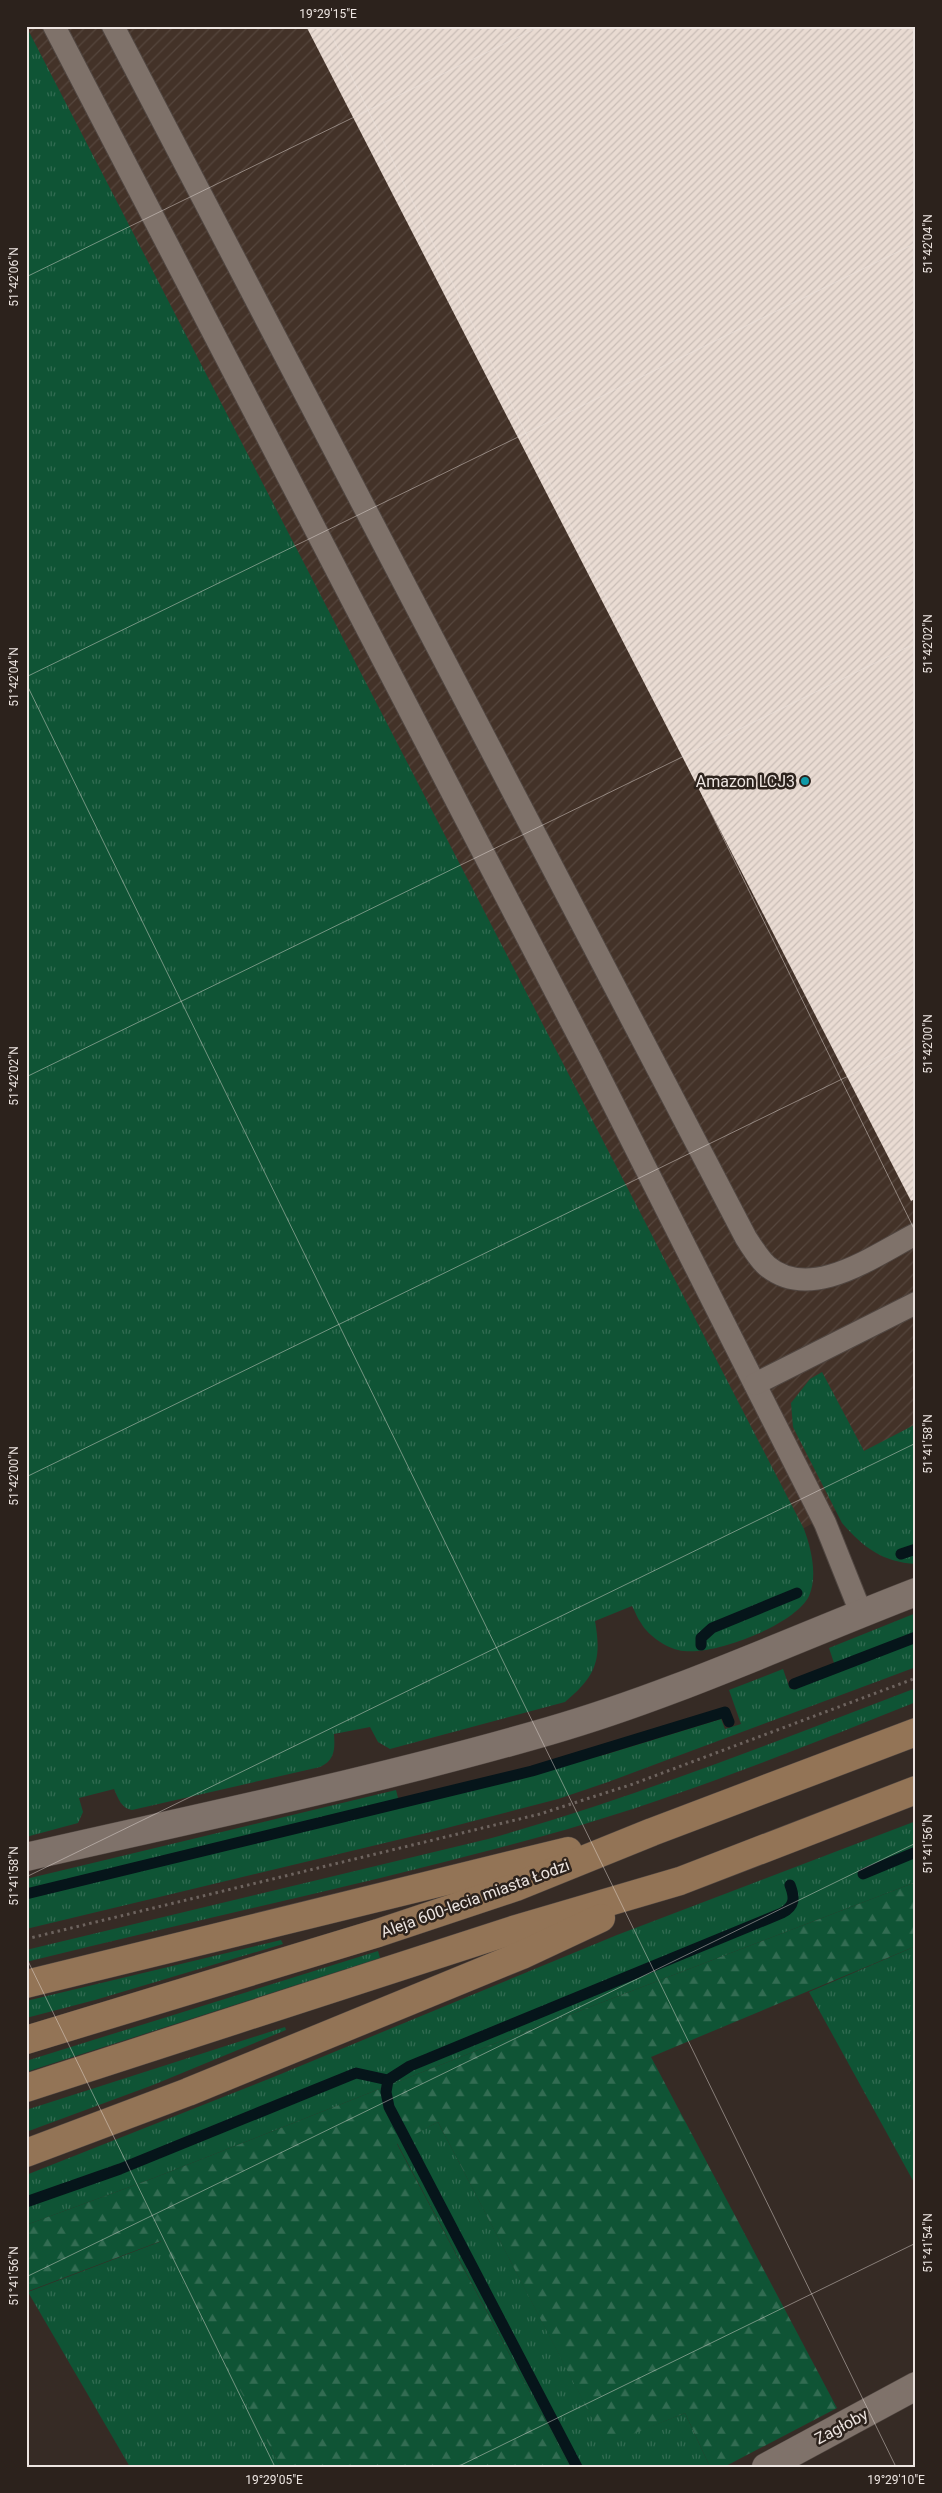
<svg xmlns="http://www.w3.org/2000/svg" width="942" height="2493" font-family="Roboto,sans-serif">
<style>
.industrial{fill:url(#industrial-furrows)}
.grass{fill:url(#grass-tufts)}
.forest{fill:url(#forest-firs)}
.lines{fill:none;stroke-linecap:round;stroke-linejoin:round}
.stream{stroke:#06151a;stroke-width:11}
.building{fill:url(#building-hatch)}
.lane-casing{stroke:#504641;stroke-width:24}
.street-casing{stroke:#504641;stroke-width:29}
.secondary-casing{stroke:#504641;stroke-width:29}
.path{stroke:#6d635e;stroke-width:3;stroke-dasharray:2.5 4;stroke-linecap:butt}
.lane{stroke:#7f726a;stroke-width:22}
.street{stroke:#7f726a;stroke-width:28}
.secondary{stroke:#937456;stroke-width:28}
.ticks{fill:none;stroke:#ede5e1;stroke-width:1;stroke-opacity:0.45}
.culture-dot{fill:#0f9aa8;stroke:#2c221c;stroke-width:2}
.labels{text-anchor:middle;stroke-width:5;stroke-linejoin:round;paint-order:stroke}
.poi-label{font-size:16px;fill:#ede5e1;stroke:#2c221c;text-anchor:end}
.street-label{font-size:16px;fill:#ede5e1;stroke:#2c221c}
.neatline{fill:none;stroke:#ede5e1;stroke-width:2}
.ticks-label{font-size:12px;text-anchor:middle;fill:#ede5e1}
</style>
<defs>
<pattern id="industrial-furrows" width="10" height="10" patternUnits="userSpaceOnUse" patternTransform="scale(1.25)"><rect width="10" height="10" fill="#433228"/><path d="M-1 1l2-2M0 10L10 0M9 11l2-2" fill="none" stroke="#55463d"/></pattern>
<pattern id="grass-tufts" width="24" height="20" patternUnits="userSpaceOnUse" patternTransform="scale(1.25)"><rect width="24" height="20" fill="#0f5435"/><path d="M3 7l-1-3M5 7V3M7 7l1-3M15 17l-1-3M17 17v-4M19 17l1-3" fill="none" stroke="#326c52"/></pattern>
<pattern id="forest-firs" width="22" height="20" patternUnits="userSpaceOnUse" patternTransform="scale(1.25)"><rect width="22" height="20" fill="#0f5435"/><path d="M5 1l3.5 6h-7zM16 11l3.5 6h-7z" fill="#326c52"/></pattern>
<pattern id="building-hatch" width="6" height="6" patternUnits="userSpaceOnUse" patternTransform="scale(1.25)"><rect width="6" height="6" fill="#e9dbd2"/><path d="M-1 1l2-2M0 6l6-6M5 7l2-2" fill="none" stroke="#c9bdb6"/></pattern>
</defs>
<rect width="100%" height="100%" fill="#362b25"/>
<polygon class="industrial" points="26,26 916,26 916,1536 845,1505 781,1541"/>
<g class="grass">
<path d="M 26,26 L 804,1529 C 811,1548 818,1576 809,1596 C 795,1625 715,1655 684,1651 C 669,1650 648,1636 641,1623 C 637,1618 635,1611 632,1606 L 595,1621 C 602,1660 596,1676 565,1702 L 390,1749 L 378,1742 L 370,1727 L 334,1734 C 335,1749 335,1760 320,1767 L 132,1810 C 121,1808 118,1798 114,1789 L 79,1798 L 83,1812 L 78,1823 L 26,1837 Z"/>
<path d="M 822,1372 L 864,1451 L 916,1424 L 916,1564 C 882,1562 863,1547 842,1523 L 793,1427 L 791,1403 L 810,1379 Z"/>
<polygon points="916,1613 916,1667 608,1782 558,1799 439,1830 26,1929 26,1879 396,1790 400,1806 607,1754 721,1719 725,1729 741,1724 729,1690 783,1669 790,1689 837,1672 829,1648"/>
<path d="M 916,1688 L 916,1702 C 794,1751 670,1801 543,1836 C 372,1883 198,1919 26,1962 L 26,1950 L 488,1839 C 634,1798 774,1742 916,1688 Z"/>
<polygon points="916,1821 916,1882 496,2043 146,2181 26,2225 26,2175 276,2076 617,1935"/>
<polygon points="281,1940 283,1944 95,2000 26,2018 26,2001"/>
<polygon points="916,1946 916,2186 809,1992"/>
<polygon points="378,1951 380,1958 26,2072 26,2061"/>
<polygon points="285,2027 286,2030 153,2085 26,2132 26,2110"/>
<polygon points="438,2122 606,2444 685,2413 710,2467 570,2467 397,2143"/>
<polygon points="162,2241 281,2467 130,2467 28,2292"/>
</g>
<polygon class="forest" points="916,1882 916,1946 651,2057 837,2408 724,2467 710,2467 685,2413 606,2445 438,2122 397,2144 570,2467 281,2467 161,2241 26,2292 26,2225 146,2181 496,2043"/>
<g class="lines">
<g class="stream">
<polyline points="901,1554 916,1549"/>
<polyline points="701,1645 701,1638 712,1628 797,1593"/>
<polyline points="794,1684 916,1637"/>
<polyline points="863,1874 916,1852"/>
<polyline points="26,1894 532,1771 725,1712 729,1722"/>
<polyline points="26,2202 120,2169 356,2073 388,2080"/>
<path d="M 577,2467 L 389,2107 L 386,2092 L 388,2080 L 410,2066 L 782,1913 C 795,1906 795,1898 790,1885"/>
</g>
</g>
<polygon class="building" points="306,26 916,26 916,1198 911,1201"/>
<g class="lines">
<g class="lane-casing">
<g id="lane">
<polyline points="54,26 591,1060 825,1523 861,1613"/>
<path d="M 113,26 L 746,1238 C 752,1247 759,1259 767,1266 C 811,1303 875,1255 916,1234"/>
<polyline points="755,1384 916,1303"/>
</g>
</g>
<g class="street-casing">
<g id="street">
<path d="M 26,1857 C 201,1817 377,1781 549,1731 C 674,1695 794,1639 916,1592"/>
<polyline points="766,2467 916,2386"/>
</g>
</g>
<g class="secondary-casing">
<g id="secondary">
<polyline points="26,1984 568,1851"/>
<polyline points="26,2040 378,1933 516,1887 652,1832 916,1732"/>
<polyline points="26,2088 513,1930 680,1881 916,1790"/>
<polyline points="26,2153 188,2092 522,1955 601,1918"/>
</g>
</g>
<polyline class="path" points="26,1939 540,1814 633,1784 916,1678"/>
<use href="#lane" class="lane"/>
<use href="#street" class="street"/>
<use href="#secondary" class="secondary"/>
</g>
<path class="ticks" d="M 327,26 L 916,1233M 26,277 L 541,26M 26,677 L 916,243M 26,683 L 896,2467M 26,1077 L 916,643M 26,1477 L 916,1043M 26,1877 L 916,1443M 26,1957 L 275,2467M 26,2277 L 916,1843M 457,2467 L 916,2243"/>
<circle class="culture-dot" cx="805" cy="781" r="5"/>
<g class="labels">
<g class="poi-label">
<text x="795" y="787">Amazon LCJ3</text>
</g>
<g class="street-label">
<text transform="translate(475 1898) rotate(-20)" y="6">Aleja 600-lecia miasta Łodzi</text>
<text transform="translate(841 2426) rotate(-28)" y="6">Zagłoby</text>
</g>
</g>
<rect width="942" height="2493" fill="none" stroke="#2c221c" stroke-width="55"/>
<rect x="28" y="28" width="886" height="2438" class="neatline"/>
<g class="ticks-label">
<text x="328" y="18">19°29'15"E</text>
<text transform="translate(928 244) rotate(-90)" y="4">51°42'04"N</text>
<text transform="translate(14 277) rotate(-90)" y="4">51°42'06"N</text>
<text transform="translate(928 644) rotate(-90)" y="4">51°42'02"N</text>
<text transform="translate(14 677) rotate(-90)" y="4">51°42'04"N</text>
<text transform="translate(928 1044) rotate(-90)" y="4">51°42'00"N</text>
<text transform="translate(14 1076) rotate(-90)" y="4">51°42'02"N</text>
<text transform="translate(928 1444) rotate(-90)" y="4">51°41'58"N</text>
<text transform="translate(14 1476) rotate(-90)" y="4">51°42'00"N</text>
<text transform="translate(928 1844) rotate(-90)" y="4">51°41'56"N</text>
<text transform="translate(14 1876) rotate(-90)" y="4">51°41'58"N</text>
<text transform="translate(928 2243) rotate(-90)" y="4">51°41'54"N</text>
<text transform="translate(14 2276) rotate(-90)" y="4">51°41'56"N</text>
<text x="274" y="2484">19°29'05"E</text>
<text x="896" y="2484">19°29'10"E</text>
</g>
</svg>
